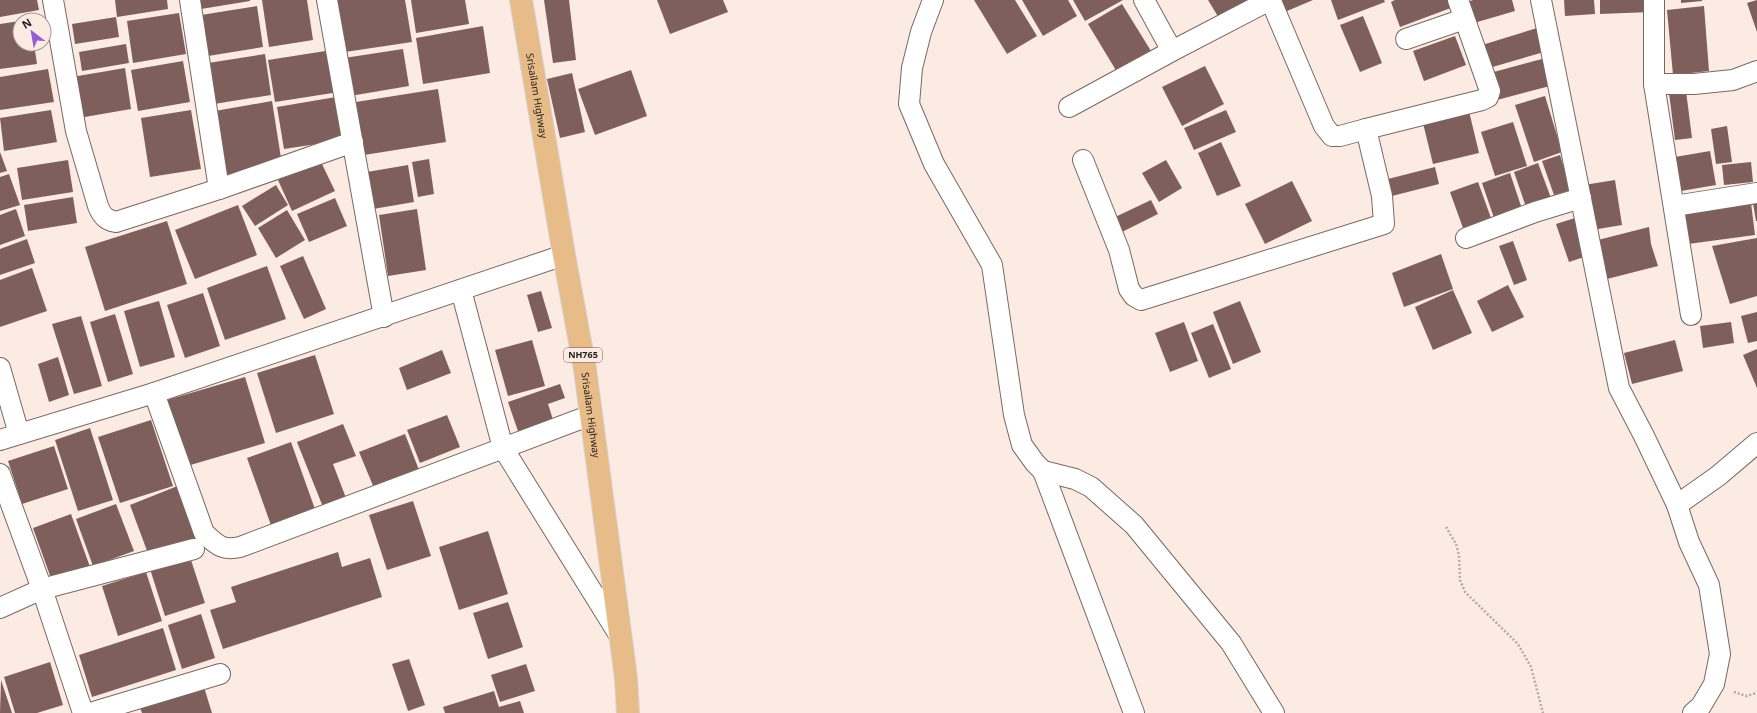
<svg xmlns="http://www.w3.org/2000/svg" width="1757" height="713" font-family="'Noto Sans',sans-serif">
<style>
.building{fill:#7f5f5b}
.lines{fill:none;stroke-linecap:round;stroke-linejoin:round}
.minor-casing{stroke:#776962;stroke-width:22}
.trunk-casing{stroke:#d3d2d2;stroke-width:24}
.path{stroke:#b6a9a3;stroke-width:2.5;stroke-dasharray:2 2;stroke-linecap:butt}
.minor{stroke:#fff;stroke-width:20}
.trunk{stroke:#e8bc88;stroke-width:22}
.labels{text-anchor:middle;stroke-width:4;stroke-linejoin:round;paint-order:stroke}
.shield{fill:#fcebe3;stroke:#665d58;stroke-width:1}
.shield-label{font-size:9px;font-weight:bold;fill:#25201d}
.street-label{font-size:10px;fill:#25201d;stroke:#fcebe3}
</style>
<rect width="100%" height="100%" fill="#fcebe3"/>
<g class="building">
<polygon points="0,0 37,0 39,10 0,17"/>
<polygon points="115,0 167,0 168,9 117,17"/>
<polygon points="200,0 250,0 250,1 201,9"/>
<polygon points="262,0 307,0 313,40 269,47"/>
<polygon points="337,0 405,0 412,42 345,52"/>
<polygon points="411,0 465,0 469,24 416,33"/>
<polygon points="544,0 569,0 576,60 553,63"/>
<polygon points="657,0 723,0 728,12 670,34"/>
<polygon points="974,0 1015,0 1037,36 1007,54"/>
<polygon points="1022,0 1068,0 1077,16 1043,36"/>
<polygon points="1073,0 1123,0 1085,21"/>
<polygon points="1208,0 1257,0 1222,23"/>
<polygon points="1274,0 1313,0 1280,14"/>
<polygon points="1331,0 1384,0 1385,2 1338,20"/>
<polygon points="1395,0 1453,0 1456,6 1400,27 1391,2"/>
<polygon points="1473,0 1512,0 1515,11 1474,23 1467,2"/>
<polygon points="1564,0 1594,0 1595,14 1565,16"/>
<polygon points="1600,0 1649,0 1650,12 1600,14"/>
<polygon points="1681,0 1702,0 1702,1 1681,3"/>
<polygon points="1757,0 1757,32 1747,3"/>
<polygon points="1122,4 1151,51 1117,72 1088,24"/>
<polygon points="257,6 263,47 208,56 201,15"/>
<polygon points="1704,6 1709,71 1673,75 1667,10"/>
<polygon points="179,13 186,54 133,63 127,21"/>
<polygon points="1363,16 1382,63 1360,72 1340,25"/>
<polygon points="116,17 119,37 75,44 72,24"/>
<polygon points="20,21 20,44 34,44 37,64 0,69 0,24"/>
<polygon points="483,26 490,73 423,84 416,38"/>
<polygon points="1537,28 1544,52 1489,68 1482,45"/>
<polygon points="1455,36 1466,65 1424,81 1413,51"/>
<polygon points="126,44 129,63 82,71 79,52"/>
<polygon points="403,49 409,86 350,96 344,58"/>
<polygon points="332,50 339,92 275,102 268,60"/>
<polygon points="265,54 271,95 214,104 208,63"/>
<polygon points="1542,59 1550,86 1497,100 1490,73"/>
<polygon points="183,61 190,102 138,111 131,70"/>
<polygon points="1205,66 1224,104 1182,126 1162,87"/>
<polygon points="125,68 131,109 79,118 72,77"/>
<polygon points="48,69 54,102 0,110 0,77"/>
<polygon points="631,70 647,116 595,135 578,89"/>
<polygon points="572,73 585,132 560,138 547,79"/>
<polygon points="438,89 446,142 364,155 356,102"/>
<polygon points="1686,91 1692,138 1675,140 1669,93"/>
<polygon points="1545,96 1562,152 1534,162 1515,105"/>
<polygon points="336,97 343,140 284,149 277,107"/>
<polygon points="272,101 281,158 226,178 215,111"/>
<polygon points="1468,107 1479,153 1433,164 1422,119"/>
<polygon points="51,110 57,142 4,151 0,118"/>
<polygon points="191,110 201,169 150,177 141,118"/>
<polygon points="1226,110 1236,132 1194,150 1184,128"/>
<polygon points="1513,122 1527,166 1495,176 1481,132"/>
<polygon points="1727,126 1732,162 1716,164 1711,129"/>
<polygon points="1221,142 1241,186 1217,196 1198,153"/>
<polygon points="1710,151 1716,185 1681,191 1675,157"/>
<polygon points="0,152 7,171 0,173"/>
<polygon points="1560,155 1571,190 1554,195 1542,161"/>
<polygon points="429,159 434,194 418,197 412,162"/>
<polygon points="68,160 73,192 22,200 17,168"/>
<polygon points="320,160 335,191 292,211 278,180"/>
<polygon points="1166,160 1182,188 1159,202 1142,173"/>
<polygon points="1751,162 1753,182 1724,185 1722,165"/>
<polygon points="1538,163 1551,198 1526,207 1514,172"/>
<polygon points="408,165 414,202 373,209 367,172"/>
<polygon points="1435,167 1439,184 1388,197 1384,180"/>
<polygon points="1510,173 1522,209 1494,218 1482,183"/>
<polygon points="9,174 20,205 0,211 0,177"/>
<polygon points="1615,180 1622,225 1592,230 1584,185"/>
<polygon points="1292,181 1312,221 1265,244 1245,204"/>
<polygon points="1478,182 1491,218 1463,228 1450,192"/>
<polygon points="276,185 288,205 255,226 242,206"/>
<polygon points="73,197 77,223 28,231 24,205"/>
<polygon points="1752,197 1757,197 1757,221 1756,221"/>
<polygon points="335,198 347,226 309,242 297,214"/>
<polygon points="1151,200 1158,214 1118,234 1111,219"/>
<polygon points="1751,203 1755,235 1688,244 1684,212"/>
<polygon points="238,205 257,255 195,279 175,230"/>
<polygon points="16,209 25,236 0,245 0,215"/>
<polygon points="417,209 426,270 388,276 379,215"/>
<polygon points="287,210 305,240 276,258 258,228"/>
<polygon points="1575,218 1587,256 1569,262 1556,224"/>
<polygon points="167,221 187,284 105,311 85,247"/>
<polygon points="1649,227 1651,244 1658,266 1603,280 1594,241"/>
<polygon points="1757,238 1757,296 1730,304 1712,246"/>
<polygon points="27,239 35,263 0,275 0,249"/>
<polygon points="1513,241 1527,280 1514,285 1499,246"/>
<polygon points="1441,254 1453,289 1404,307 1392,273"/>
<polygon points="303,256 326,309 304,319 280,266"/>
<polygon points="267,266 286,319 225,340 207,288"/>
<polygon points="32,268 47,311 0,327 0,280"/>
<polygon points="1508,285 1524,317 1492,332 1477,301"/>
<polygon points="1453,290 1472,333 1433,350 1415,307"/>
<polygon points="541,291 552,328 538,332 527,295"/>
<polygon points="203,293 220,346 185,358 167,305"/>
<polygon points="159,301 175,357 140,367 124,311"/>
<polygon points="1240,301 1261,352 1233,364 1213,312"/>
<polygon points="1757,312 1757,341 1748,343 1741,316"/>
<polygon points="115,314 133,374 108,382 90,322"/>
<polygon points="81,316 102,386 74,394 52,324"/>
<polygon points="1184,322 1198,361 1170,372 1155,333"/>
<polygon points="1731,322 1734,343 1703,348 1700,326"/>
<polygon points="1213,324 1231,369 1209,378 1191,333"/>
<polygon points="532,340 545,386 508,396 495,350"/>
<polygon points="1675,340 1683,371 1632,384 1624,353"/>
<polygon points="1757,349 1757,388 1743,355"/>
<polygon points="442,350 451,373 407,390 399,368"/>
<polygon points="315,355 334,414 276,433 257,373"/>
<polygon points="58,357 69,395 49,402 38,364"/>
<polygon points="245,377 265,443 187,466 167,400"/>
<polygon points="560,384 565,398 548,404 554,423 519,434 508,402"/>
<polygon points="447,415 460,447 420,463 407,430"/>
<polygon points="151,420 173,486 120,503 98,437"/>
<polygon points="343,424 356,456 333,464 346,498 323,507 297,442"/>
<polygon points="90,428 113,500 78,511 55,440"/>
<polygon points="405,434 419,470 374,488 359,452"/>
<polygon points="291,442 316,512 272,528 247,458"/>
<polygon points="54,446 68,489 22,504 8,461"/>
<polygon points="180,485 199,537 149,556 130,505"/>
<polygon points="413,501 431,556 387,570 369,515"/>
<polygon points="116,504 134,551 93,566 76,519"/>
<polygon points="71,514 90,567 52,581 33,528"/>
<polygon points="488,531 508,594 459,610 439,547"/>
<polygon points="338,552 342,567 370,558 382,597 223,649 210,610 236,602 231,587"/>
<polygon points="190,557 205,603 165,616 150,569"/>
<polygon points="146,572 162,621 118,636 102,586"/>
<polygon points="508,602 523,647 488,659 473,613"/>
<polygon points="201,614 215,658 182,669 168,625"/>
<polygon points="163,628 176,670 92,697 79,655"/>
<polygon points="409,659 425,705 408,711 392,664"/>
<polygon points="50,662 63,705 37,713 15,713 4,677"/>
<polygon points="526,664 535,691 500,702 491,675"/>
<polygon points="1,680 12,713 0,713"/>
<polygon points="203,684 212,713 142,713 139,705"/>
<polygon points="494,691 499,707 520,701 524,713 445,713 443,707"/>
</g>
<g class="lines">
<g class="minor-casing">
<g id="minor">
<path d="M 53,0 L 76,131 L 98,206 C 102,216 106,220 116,222 L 219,189 L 353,142"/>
<polyline points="190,0 219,189"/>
<polyline points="327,0 384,317"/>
<polyline points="933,0 921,32 912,68 909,104 934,164 992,265 1014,415 1022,445 1035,463 1043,471 1075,479 1091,487 1134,525 1231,643 1274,713"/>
<polyline points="1144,0 1172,51 1270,0"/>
<polyline points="1541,0 1619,388 1644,436 1677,505 1689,542 1709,585 1720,654 1714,684 1701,706 1693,713"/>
<polyline points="1654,0 1654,84"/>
<polyline points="1271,1 1324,126 1332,136 1340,136 1366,129"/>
<polyline points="1406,39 1464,19"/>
<polyline points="1069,107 1172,51"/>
<polyline points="1083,160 1119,250 1129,289 1134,296 1141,300 1384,224 1382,196 1366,129 1482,100 1488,97 1490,91 1458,0"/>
<polyline points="1674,206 1757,193"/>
<polyline points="1466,238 1535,212 1581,198"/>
<polyline points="461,290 503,448 621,638"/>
<polyline points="1691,315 1654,84 1694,84 1733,80 1757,71"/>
<polyline points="0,368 19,434"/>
<path d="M 154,393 L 204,533 C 217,545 222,551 240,547 L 591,415"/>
<polyline points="0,440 154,393 564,255"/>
<polyline points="1043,471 1134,713"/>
<polyline points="0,474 42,589 83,713"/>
<polyline points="1677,505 1718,476 1757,443"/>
<polyline points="0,608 42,589 194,549"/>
<polyline points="90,713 220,674"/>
</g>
</g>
<g class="trunk-casing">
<g id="trunk">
<path id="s1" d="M 521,0 L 564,255 L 585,369 L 626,678 L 628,713"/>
</g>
</g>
<g class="path">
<polyline points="1446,527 1456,544 1459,555 1460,580 1465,592 1518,644 1531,667 1543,713"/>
<polyline points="1734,692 1746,696 1757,693"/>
</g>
<use href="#minor" class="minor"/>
<use href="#trunk" class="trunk"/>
</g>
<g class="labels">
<rect class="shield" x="564" y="348" width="38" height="14" rx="3"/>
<g class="shield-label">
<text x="583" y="358">NH765</text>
</g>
<g class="street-label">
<text dy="4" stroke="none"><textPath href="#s1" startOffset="97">Srisailam Highway</textPath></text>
<text dy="4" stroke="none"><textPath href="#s1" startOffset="421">Srisailam Highway</textPath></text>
</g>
</g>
<g transform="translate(32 32) rotate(329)"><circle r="19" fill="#fcebe3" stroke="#a69a94"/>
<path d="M0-3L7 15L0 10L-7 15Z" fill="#935dd6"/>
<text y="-6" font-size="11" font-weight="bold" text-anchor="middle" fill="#25201d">N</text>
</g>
</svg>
